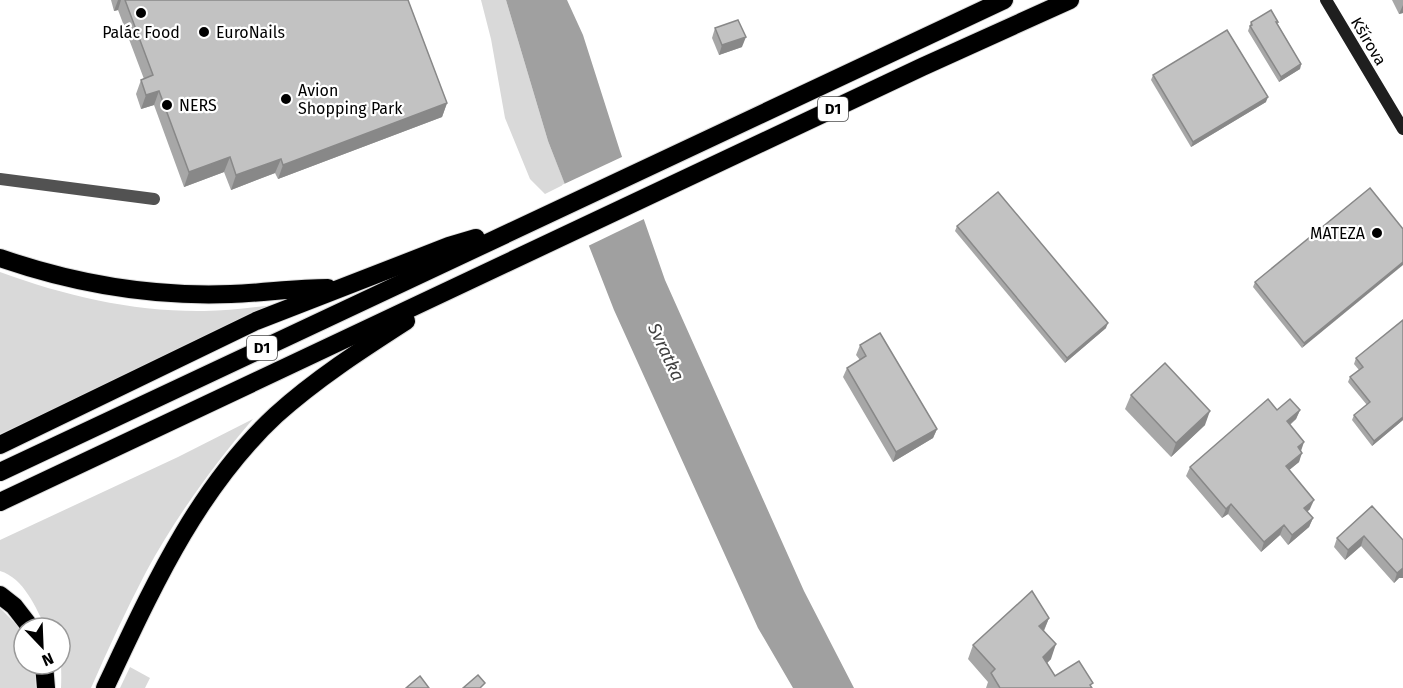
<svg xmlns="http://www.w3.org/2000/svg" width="1403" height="688" font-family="'Fira Sans',sans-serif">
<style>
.green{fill:#d9d9d9}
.water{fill:#a0a0a0}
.pier{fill:#fff}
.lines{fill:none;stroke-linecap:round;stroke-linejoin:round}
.highway-casing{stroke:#dbdbdb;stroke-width:20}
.street{stroke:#525252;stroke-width:12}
.secondary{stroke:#1f1f1f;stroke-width:12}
.highway{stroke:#000;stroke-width:18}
.wall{fill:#a7a7a7}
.shaded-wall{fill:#888}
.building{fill:#c2c2c2;stroke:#888;stroke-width:1.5}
.poi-dot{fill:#000;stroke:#fff;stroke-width:2}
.labels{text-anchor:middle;stroke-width:4.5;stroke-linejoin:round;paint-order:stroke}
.shield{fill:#fff;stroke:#4c4c4c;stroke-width:1.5}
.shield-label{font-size:15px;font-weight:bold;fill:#000}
.poi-label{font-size:16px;fill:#000;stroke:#fff;text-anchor:start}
.street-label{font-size:16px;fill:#000;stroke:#fff}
.water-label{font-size:18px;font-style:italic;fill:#414141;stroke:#fff}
</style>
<rect width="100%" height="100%" fill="#fff"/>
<g class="green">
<polygon points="481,0 506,0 548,141 565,184 545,194 530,179 505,118 491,39"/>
<path d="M 0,272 C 65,296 134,312 204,311 C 228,311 253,307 277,305 L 0,434 Z"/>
<path d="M 253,419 C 213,466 175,518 146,572 C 126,610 108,649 91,688 L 61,688 C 62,668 60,649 60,628 L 46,628 C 36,608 24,578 0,571 L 0,540 L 178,457 Z"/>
<polygon points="0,608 22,630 24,635 24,664 34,664 36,688 0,688"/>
<polygon points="130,667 150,678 145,688 120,688"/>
</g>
<polygon class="water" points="506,0 567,0 583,35 620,151 665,280 804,591 854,688 793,688 758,628 614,310 548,141"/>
<polygon class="pier" points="624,156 646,218 586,247 562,185"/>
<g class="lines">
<g class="highway-casing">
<g id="highway">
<path d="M 0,258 C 75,284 152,297 231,294 C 264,293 295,288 328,288"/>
<polyline points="0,445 256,321 449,246 476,238"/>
<polyline points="0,472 1004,0"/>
<polyline points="0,502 922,67 1070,0"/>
<polyline points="0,595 14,606 31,628"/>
<polyline points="44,664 46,688"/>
<path d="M 105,688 C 151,591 196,489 276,415 C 316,379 361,350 406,321"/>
</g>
</g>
<polyline class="street" points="0,179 154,199"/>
<polyline class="secondary" points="1326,0 1403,129"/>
<use href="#highway" class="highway"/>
</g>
<g class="wall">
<polygon points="111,0 408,0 447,103 442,117 278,179 275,173 231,190 224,172 184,187 154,105 141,109 136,94 141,80 144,79 118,10 114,11"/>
<polygon points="1392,0 1403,0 1403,13 1399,14"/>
<polygon points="1251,22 1278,22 1277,23 1301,64 1300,69 1279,82 1248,31"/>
<polygon points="715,28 742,47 719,55 712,38"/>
<polygon points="1153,75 1266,102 1191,147 1151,80"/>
<polygon points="1370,188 1302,348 1253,287 1255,282"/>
<polygon points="957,226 1106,328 1065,363 955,231"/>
<polygon points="860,345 937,429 933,438 893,462 843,377 847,368 860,360 856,355"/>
<polygon points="1356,358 1403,420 1372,446 1352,420 1354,415 1367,405 1348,382 1350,377 1359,370 1354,364"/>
<polygon points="1131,395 1205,425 1171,457 1125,409"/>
<polygon points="1277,410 1300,410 1296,419 1290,425 1301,451 1299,462 1289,470 1310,509 1307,512 1313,518 1309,527 1288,545 1280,535 1261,552 1228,514 1222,518 1186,476 1190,467"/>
<polygon points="1372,506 1399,578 1394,583 1361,546 1345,560 1334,547 1337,538"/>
<polygon points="1049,618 1044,631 1051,659 1047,663 1055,676 1091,687 1092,688 986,688 988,682 968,659 973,645"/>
</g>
<g class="shaded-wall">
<polygon points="118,0 121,0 118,10 114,11"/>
<polygon points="1403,5 1403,13 1399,14"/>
<polygon points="746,37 742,47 719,55 722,45"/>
<polygon points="1301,64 1300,69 1279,82 1281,77"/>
<polygon points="159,91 154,105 141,109 146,95"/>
<polygon points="1268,97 1266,102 1191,147 1193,142"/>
<polygon points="447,103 442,117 278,179 283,165"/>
<polygon points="230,157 224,172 184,187 189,172"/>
<polygon points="281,159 275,173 231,190 236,175"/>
<polygon points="1403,262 1403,265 1302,348 1304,343"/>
<polygon points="1108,323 1106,328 1065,363 1067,358"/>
<polygon points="1300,410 1296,419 1283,430 1287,421"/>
<polygon points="1210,411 1205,425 1171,457 1176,443"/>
<polygon points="1403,417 1403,420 1372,446 1374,441"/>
<polygon points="937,429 933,438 893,462 896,452"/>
<polygon points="1304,442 1301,451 1298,447"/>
<polygon points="1302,453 1299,462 1282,476 1286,466"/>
<polygon points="1314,500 1310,509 1301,517 1304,508"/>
<polygon points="1231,504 1228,514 1222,518 1226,509"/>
<polygon points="1313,518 1309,527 1288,545 1292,535"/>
<polygon points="1284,525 1280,535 1261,552 1264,542"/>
<polygon points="1364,536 1361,546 1345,560 1348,550"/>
<polygon points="1403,568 1403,578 1399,578 1394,583 1397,573"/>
<polygon points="1049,618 1043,632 1039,626"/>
<polygon points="1056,644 1051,659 1038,672 1043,657"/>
</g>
<g class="building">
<polygon points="125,0 408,0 447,103 283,165 281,159 236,175 230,157 189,172 159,91 146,95 141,80 153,75"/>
<polygon points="1271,10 1278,22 1276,22 1301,64 1281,77 1250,26 1252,25 1251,22"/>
<polygon points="738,20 746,37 722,45 715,28"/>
<polygon points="1227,30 1268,97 1193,142 1153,75"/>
<polygon points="1370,188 1403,229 1403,262 1304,343 1255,282"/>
<polygon points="998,192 1108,323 1067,358 957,226"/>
<polygon points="1403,320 1403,417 1374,441 1354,415 1370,402 1350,377 1363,367 1356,358"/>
<polygon points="880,333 937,429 896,452 847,368 866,356 860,345"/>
<polygon points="1165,363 1210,411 1176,443 1131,395"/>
<polygon points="1268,399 1277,410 1290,399 1300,410 1287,421 1304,442 1298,447 1302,453 1286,466 1314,500 1304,508 1313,518 1292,535 1284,525 1264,542 1231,504 1226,509 1190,467"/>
<polygon points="1372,506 1403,540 1403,568 1397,573 1364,536 1348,550 1337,538"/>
<polygon points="1032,591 1049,618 1039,626 1056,644 1043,657 1055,676 1079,661 1093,683 1090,685 1092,688 1000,688 991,673 995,669 973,645"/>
<polygon points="478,675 485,683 480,688 463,688"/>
<polygon points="420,676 429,688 406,688"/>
</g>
<g class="poi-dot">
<circle cx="141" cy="13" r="6"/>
<circle cx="204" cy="32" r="6"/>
<circle cx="286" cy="99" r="6"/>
<circle cx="167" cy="105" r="6"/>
<circle cx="1377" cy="233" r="6"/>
</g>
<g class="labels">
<g class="shield">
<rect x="818" y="97" width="30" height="24" rx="4.5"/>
<rect x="247" y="336" width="30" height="24" rx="4.5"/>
</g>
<g class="shield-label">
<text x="833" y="114">D1</text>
<text x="262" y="353">D1</text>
</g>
<g class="poi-label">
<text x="141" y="38" text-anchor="middle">Palác Food</text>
<text x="216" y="38">EuroNails</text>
<text x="298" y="96">Avion<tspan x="298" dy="18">Shopping Park</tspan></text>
<text x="179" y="111">NERS</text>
<text x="1365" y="239" text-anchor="end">MATEZA</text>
</g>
<g class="street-label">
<text transform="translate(1369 41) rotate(59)" y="6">Kšírova</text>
</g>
<g class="water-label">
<text transform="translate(666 352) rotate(65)" y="6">Svratka</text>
</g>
</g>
<g transform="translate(42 646) rotate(157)"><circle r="28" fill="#ffffff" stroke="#999999" stroke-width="1.5"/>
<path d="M0-4.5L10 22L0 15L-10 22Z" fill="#000000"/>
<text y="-9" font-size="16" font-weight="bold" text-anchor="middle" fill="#000000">N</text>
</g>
</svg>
